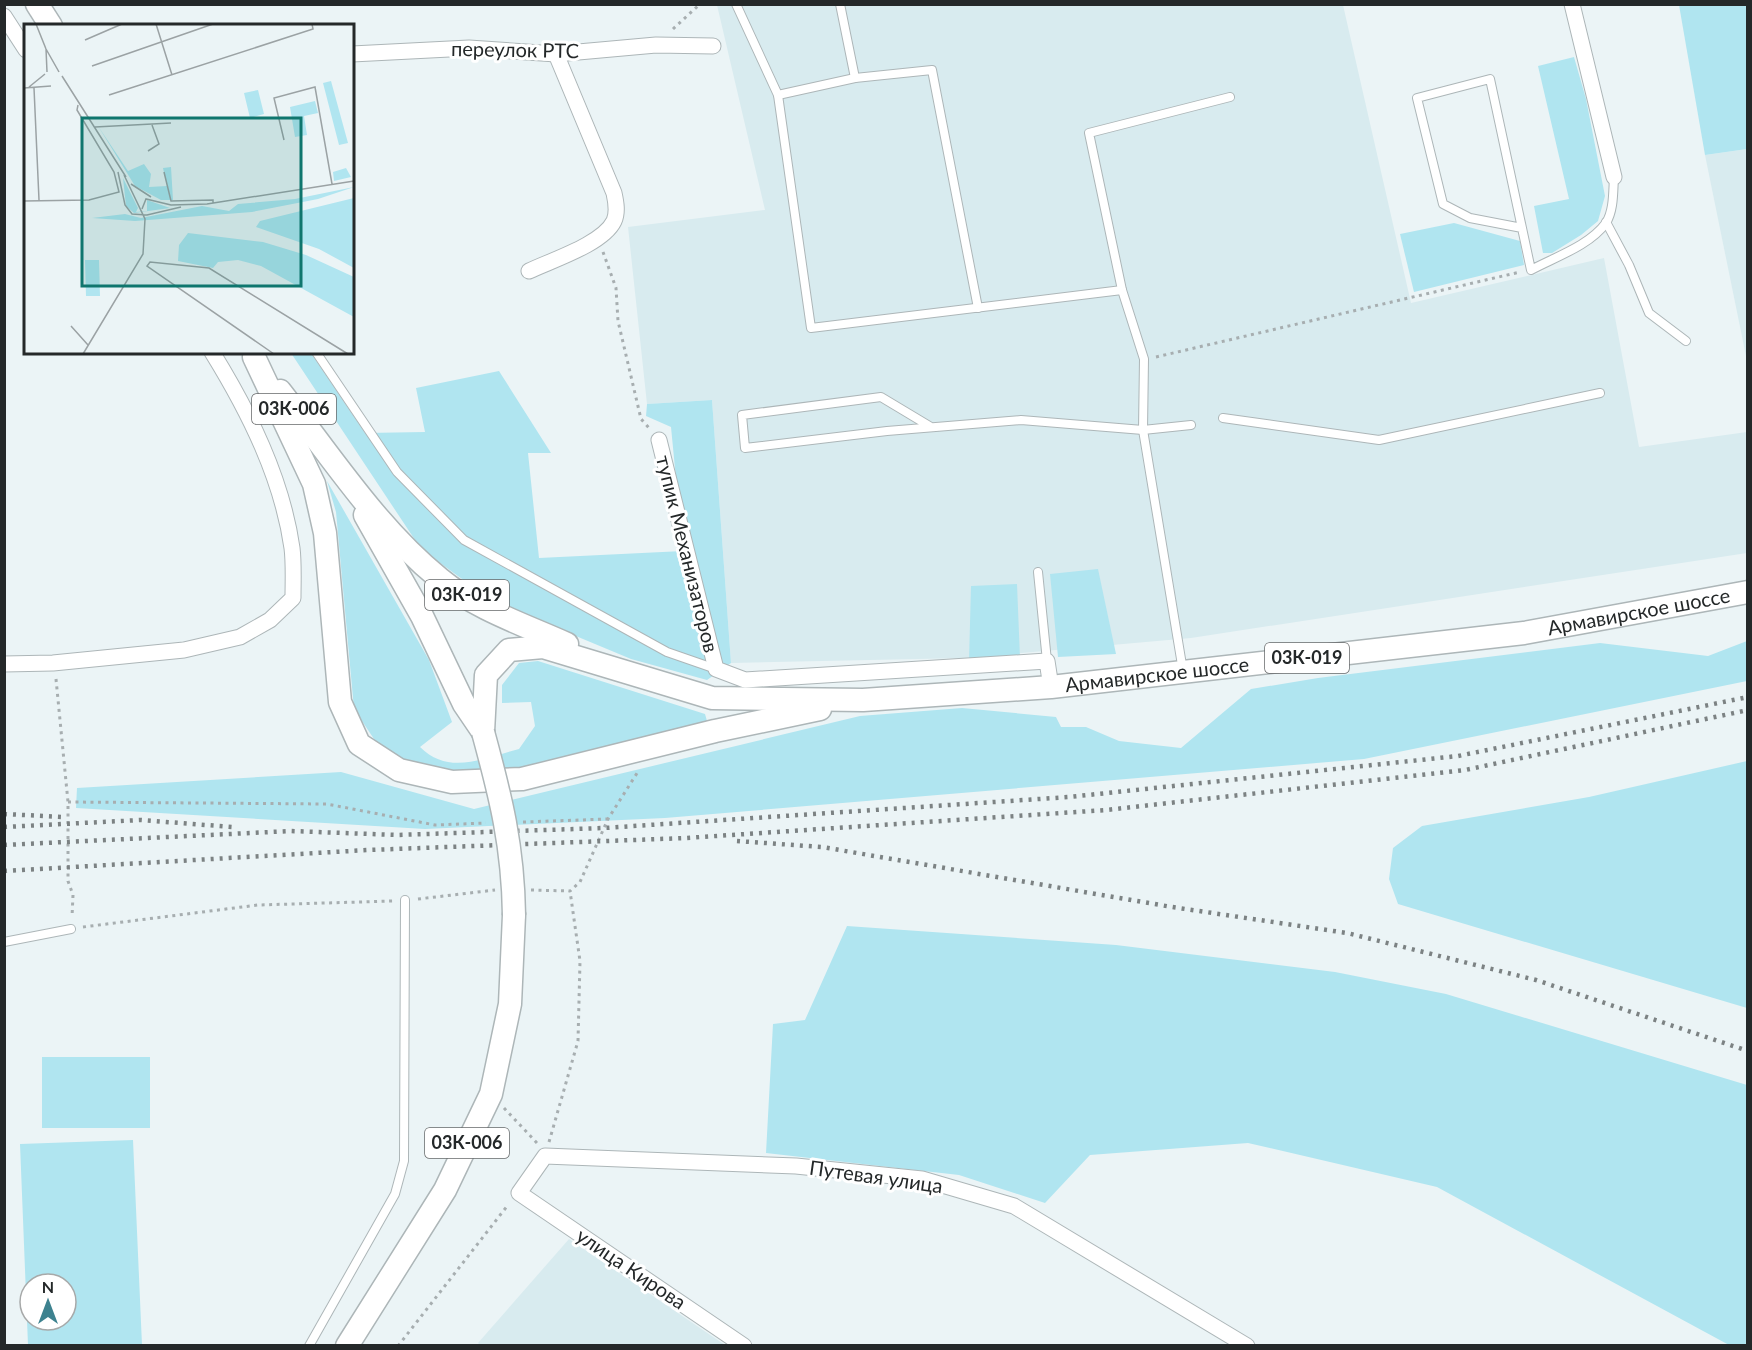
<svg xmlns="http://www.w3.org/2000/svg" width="1752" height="1350" font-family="Lato,sans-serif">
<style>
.built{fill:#d8ebef}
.green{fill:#b0e5f0;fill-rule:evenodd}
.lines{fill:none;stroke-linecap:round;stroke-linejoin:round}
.lane-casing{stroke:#adb6b8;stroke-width:10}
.street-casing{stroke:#adb6b8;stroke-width:17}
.primary-casing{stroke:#adb6b8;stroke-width:25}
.path{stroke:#a7aeb0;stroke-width:3;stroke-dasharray:3 4.5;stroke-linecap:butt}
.lane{stroke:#fff;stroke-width:8}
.street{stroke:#fff;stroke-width:15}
.primary{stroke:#fff;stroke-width:22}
.rail{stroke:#7c8283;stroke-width:4.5;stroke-dasharray:3 6;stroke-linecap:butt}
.primary-bridge-casing{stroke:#adb6b8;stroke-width:25;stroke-linecap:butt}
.primary-bridge{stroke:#fff;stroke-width:22}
.labels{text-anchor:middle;stroke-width:6;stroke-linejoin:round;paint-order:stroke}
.shield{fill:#fff;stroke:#666869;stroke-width:1.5}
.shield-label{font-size:18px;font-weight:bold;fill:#242829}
.street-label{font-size:20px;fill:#242829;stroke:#fff}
.inset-road{fill:none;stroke:#9ba2a4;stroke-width:1.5}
.view{fill:#0f766e;fill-opacity:0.15;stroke:#0f766e;stroke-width:3}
.inset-edge{fill:none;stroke:#242829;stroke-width:3}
</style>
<rect width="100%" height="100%" fill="#ebf4f6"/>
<g class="built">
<polygon points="717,5 1343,5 1411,303 1604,258 1639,447 1747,432 1747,553 1191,638 966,658 731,663 712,400 647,404 628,227 765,210"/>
<polygon points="1747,149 1747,361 1705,155"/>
<polygon points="569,1239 725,1345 481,1346 478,1343"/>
</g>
<g class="green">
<polygon points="1679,5 1747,5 1747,149 1705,155"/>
<polygon points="1574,57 1586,99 1605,196 1598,221 1581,235 1552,253 1543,253 1534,206 1569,199 1538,66"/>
<polygon points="1454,223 1520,241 1524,265 1414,292 1400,234"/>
<polygon points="291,353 311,353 365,433 425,432 416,388 499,371 551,453 528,453 539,558 683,551 671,427 646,416 647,404 712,400 731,663 707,680 631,659 492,601 421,549"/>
<path d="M 327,481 L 429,660 L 452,722 L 420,747 C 449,776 484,758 519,749 L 535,726 L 531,702 L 502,703 L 502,685 L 519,663 L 538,661 L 705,714 L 707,721 L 520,770 L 463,775 L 416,767 L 378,745 L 354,709 L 336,512 Z"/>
<polygon points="1098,569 1116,654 1058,657 1050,574"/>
<polygon points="1017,584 1020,658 969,661 971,586"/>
<polygon points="1747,641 1747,681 1364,759 665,818 425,829 76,808 77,788 341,772 474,809 860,716 962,708 1056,717 1061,727 1086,727 1119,741 1181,748 1251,689 1318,678 1600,643 1708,656"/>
<polygon points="1747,761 1747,1008 1398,904 1389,879 1393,848 1422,826 1589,797"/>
<polygon points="847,926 1116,945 1335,972 1446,994 1747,1085 1747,1345 1729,1345 1437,1187 1248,1143 1090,1155 1045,1203 959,1175 766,1153 773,1024 805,1020"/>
<rect x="42" y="1057" width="108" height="71"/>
<path d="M 133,1140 L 142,1345 L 28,1345 L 20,1144 ZM 30,1284 L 66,1284 L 66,1320 L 30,1320 Z"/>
</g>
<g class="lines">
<g class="lane-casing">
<g id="lane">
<polyline points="736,4 778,95 811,328 1122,290 1144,359 1143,430 1183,671"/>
<polyline points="840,4 855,78"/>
<polyline points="778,95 855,78 932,70 978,308"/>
<polyline points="1606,222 1629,265 1649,313 1686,341"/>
<path d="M 1522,228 L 1470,218 L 1443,204 L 1417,98 L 1490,79 L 1531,270 C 1555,257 1589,246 1606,223 C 1614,210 1613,192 1614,177"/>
<polyline points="1122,290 1089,133 1230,97"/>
<polyline points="316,352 397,472 464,540 667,652 716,669"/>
<polyline points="1223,418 1379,440 1600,393"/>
<polyline points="931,427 881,397 742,415 745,448 887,431 1021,420 1143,430 1191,425"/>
<polyline points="1038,572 1047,661"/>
<polyline points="4,942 71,929"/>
<polyline points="309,1346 395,1194 404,1161 405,900"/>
</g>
</g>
<g class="street-casing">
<g id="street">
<polyline points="1572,4 1614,177"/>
<polyline points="4,16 26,50"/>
<polyline points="352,54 469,48 556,54 656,45 713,46"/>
<path d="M 529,271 C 552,260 603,244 614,221 C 618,212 616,202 614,193 L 556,54"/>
<polyline points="659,440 716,669 745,680 1047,661 1051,687"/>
<path d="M 4,664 L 53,663 L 184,650 L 240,637 L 270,620 L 293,598 C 293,582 294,564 292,548 C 282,478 249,412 212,352"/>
<polyline points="744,1346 519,1193 545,1156 796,1166 922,1179 1014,1206 1247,1346"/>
</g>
</g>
<g class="primary-casing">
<g id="primary">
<polyline points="37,4 51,26"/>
<polyline points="254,357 314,484 325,533 340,702 359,744 399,770 452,782 522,779 715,731 820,709"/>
<path d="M 280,391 C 330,455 377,528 440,579 C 476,609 525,625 567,644"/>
<polyline points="365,515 422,616 464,704 483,732"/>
<path id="s1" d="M 483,732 L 486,675 L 509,650 L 543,647 L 712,698 L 863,700 L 1051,687 L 1524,633 L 1748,592"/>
<polyline points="347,1346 445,1190 491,1094 510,1004 514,915"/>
</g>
</g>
<g class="path">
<polyline points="673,29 700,4"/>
<polyline points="603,252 616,288 618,321 641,419 650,429"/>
<polyline points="1156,357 1520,272"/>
<polyline points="56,679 68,802 68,881 73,895 72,917"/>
<polyline points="68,802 327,804 435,825 486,823"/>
<polyline points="523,822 608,819"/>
<polyline points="531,890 570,891 580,882 608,819 639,770"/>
<polyline points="418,899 495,890"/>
<polyline points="83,927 258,905 393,901"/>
<polyline points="504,1108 537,1143"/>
<polyline points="549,1142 578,1041 580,961 570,891"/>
<polyline points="398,1346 508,1205"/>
</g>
<use href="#lane" class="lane"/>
<use href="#street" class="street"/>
<use href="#primary" class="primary"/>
<g class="rail">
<polyline points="4,814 63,817"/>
<polyline points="4,827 141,820 232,827"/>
<polyline points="737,841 822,847 1172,907 1347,933 1536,980 1748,1051"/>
<polyline points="4,845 291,831 397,835 604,828 1069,797 1458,756 1748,697"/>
<polyline points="4,871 368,850 686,838 1106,810 1465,770 1748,710"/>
</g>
<g class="primary-bridge-casing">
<path id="primary-bridge" d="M 483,732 C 501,798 513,846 514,915"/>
</g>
<use href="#primary-bridge" class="primary-bridge"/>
</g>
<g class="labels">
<g class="shield">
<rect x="252" y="394" width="84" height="30" rx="4.5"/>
<rect x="425" y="580" width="84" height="30" rx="4.5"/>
<rect x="1265" y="643" width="84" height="30" rx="4.5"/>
<rect x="425" y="1128" width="84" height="30" rx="4.5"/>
</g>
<g class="shield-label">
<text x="294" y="415">03К-006</text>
<text x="467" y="601">03К-019</text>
<text x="1307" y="664">03К-019</text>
<text x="467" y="1149">03К-006</text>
</g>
<g class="street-label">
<text transform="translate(515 50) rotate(1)" y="7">переулок РТС</text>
<text transform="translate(687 554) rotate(76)" y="7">тупик Механизаторов</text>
<text dy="7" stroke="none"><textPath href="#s1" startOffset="1234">Армавирское шоссе</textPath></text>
<text dy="7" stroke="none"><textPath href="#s1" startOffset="748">Армавирское шоссе</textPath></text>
<text transform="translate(876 1177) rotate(8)" y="7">Путевая улица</text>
<text transform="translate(631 1269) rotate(34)" y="7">улица Кирова</text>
</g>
</g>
<g transform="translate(24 24)">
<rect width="330" height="330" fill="#ebf4f6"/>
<path d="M 307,57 L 324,119 L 315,121 L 299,59 ZM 234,66 L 240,90 L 226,94 L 220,69 ZM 291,77 L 294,89 L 280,92 L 283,111 L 271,113 L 266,83 ZM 74,102 L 104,147 L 120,140 L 127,150 L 125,163 L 143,162 L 139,144 L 147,143 L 149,176 L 137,176 L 111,162 ZM 322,144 L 327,153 L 310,157 L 309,148 ZM 99,154 L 114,184 L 112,188 L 123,187 L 123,176 L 146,184 L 110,189 L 102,182 ZM 330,163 L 294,175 L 228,188 L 111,197 L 68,194 L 101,190 L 117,194 L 178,182 L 205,187 L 214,180 L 271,175 ZM 330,174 L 330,244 L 295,225 L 232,203 L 236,197 ZM 164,209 L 239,218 L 282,231 L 330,253 L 330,293 L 237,242 L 214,236 L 194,238 L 189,244 L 154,237 L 155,221 ZM 61,236 L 75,236 L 76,272 L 62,272 Z" fill="#b0e5f0"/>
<path class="inset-road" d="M 12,0 L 22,25M 132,0 L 148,51M 61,16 L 98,0M 68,42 L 189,0M 23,48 L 22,25 L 35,48M 38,52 L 102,153M 5,63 L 21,50M 0,64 L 27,62M 10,64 L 15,176M 85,71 L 289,5 L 288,0M 71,103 L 147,99M 260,116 L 250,74 L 291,63 L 308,160M 124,127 L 135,120 L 128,101M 94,148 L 101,181 L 108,190 L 123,191 L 157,183M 140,148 L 147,177 L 189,176 L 189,179M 107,160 L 127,173M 0,177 L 65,176 L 95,168 L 90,148 L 53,86 L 54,81M 118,185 L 122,175 L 147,181 L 183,180 L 330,157M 47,302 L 64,321M 59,330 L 119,230 L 121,195 L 100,151M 250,330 L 123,242 L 126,238 L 185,244 L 324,330"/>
<path class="view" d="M 58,94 L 277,94 L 277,262 L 58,262 Z"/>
<rect width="330" height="330" class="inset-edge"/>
</g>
<rect width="1752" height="1350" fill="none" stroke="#242829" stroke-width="12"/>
<g transform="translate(48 1302)"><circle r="28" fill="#ffffff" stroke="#a7a9a9" stroke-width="1.5"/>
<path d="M0-4.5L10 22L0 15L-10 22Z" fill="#3d828f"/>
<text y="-9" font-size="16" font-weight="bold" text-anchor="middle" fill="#242829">N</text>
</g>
</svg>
